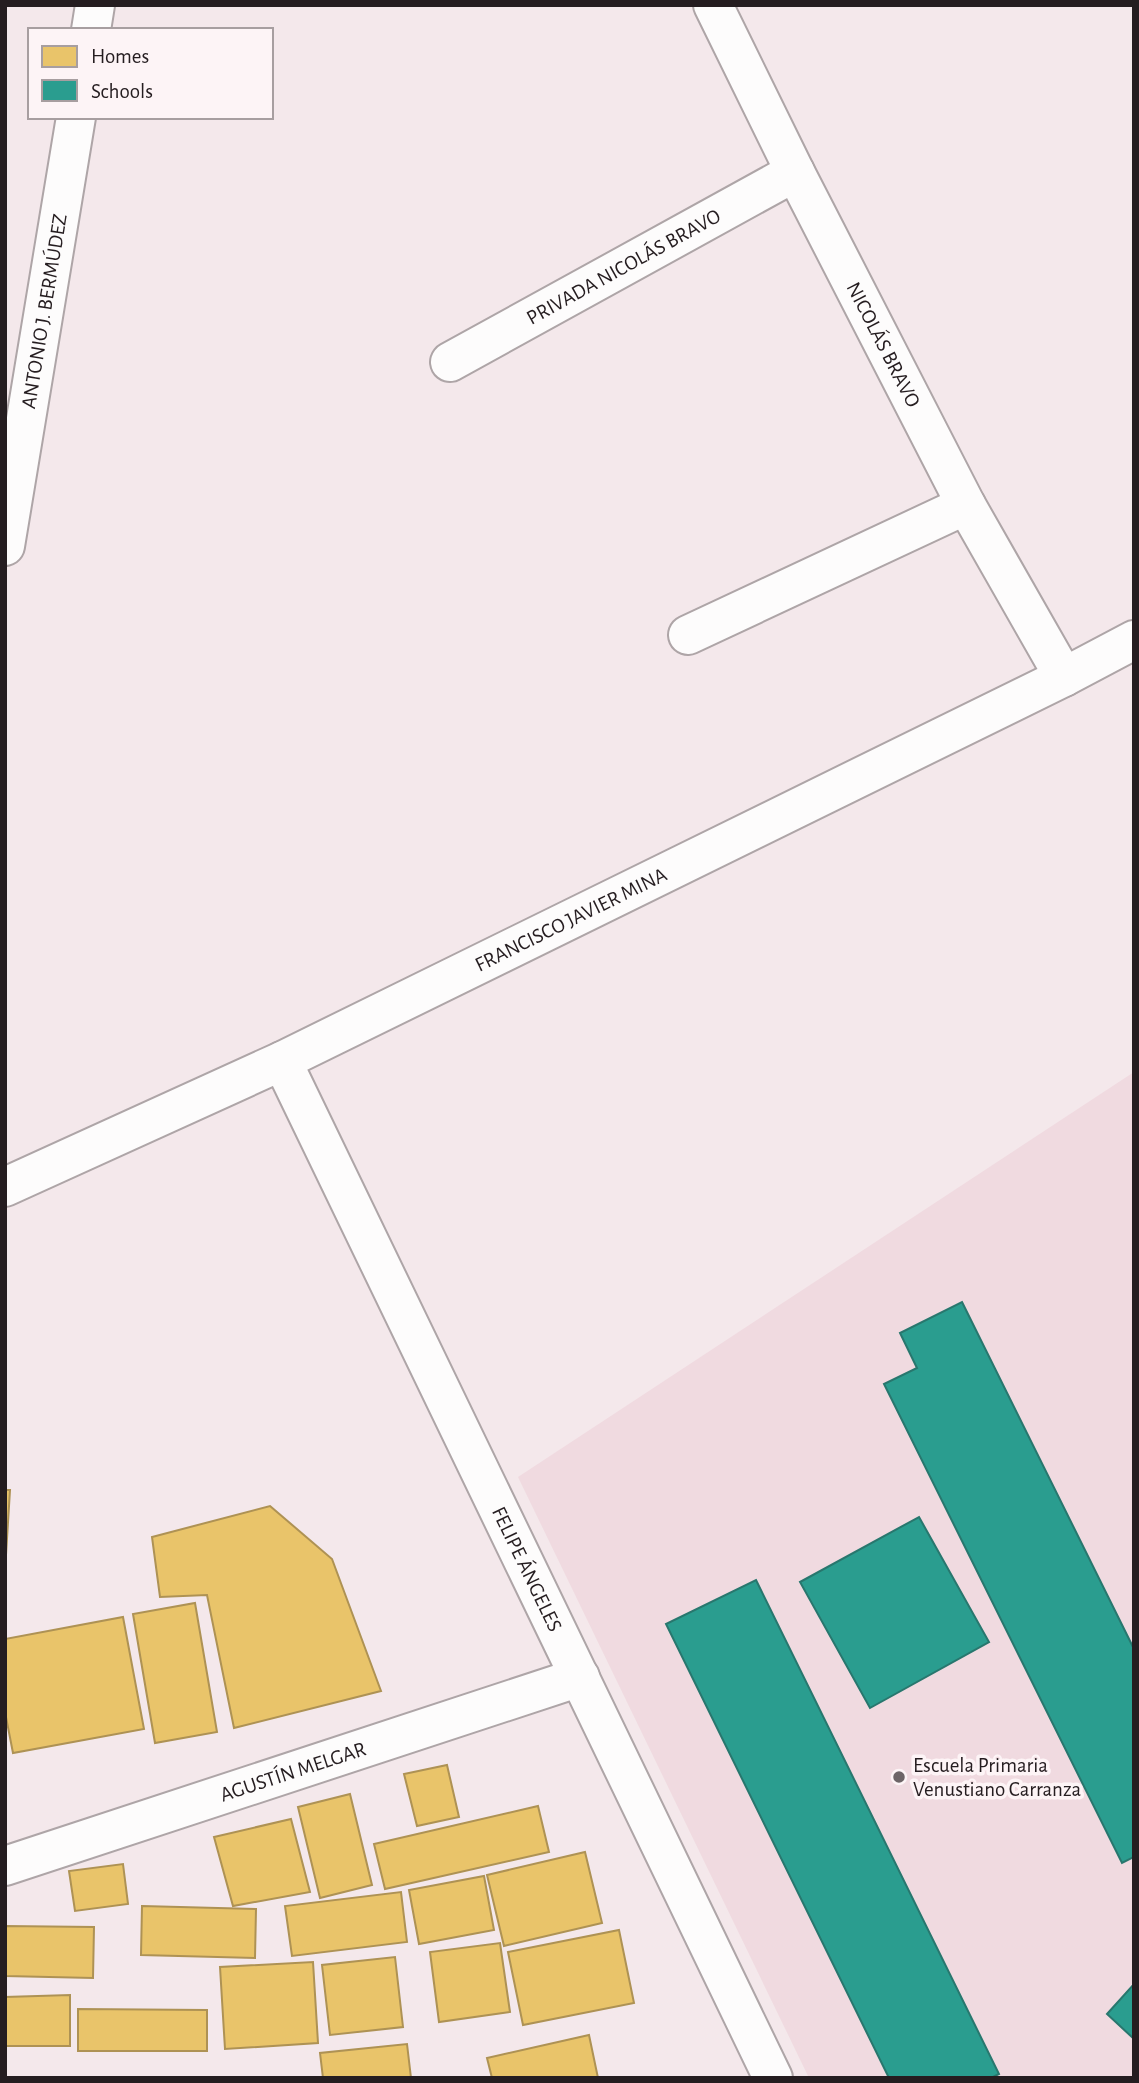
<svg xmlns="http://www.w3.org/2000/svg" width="1139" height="2083" font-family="'Alegreya Sans',sans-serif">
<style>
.built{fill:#f0dae0}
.homes{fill:#e9c46a;stroke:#ae9254;stroke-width:2}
.schools{fill:#2a9d8f;stroke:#28776e;stroke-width:2}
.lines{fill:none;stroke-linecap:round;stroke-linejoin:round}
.minor-casing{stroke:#aea5a7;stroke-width:42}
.minor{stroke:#fdfcfc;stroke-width:38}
.poi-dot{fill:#6d6467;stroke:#fdf4f6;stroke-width:2.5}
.labels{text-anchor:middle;stroke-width:7;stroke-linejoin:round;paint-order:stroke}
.street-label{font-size:21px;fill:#251d20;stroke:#fdf4f6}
.poi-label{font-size:21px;fill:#251d20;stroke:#fdf4f6;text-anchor:start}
</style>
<rect width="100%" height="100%" fill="#f4e8eb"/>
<polygon class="built" points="1134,1072 1134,2078 809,2078 518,1477"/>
<g class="homes">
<polygon points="5,1490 10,1490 5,1571"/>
<polygon points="270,1506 332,1559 381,1691 234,1728 207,1595 160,1597 152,1537"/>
<polygon points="195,1603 217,1732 155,1743 133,1614"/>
<polygon points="123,1617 144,1729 13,1753 5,1712 5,1639"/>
<polygon points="447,1765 459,1817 417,1826 404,1774"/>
<polygon points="350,1794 372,1885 320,1898 298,1807"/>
<polygon points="538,1806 549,1852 385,1889 374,1844"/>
<polygon points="291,1819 310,1892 233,1906 214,1837"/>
<polygon points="585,1852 602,1923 504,1946 487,1875"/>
<polygon points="123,1864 128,1904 75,1911 69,1871"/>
<polygon points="484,1876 494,1930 419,1944 409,1890"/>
<polygon points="401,1892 407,1942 292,1956 285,1906"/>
<polygon points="142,1906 256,1909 255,1958 141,1955"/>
<polygon points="5,1926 94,1927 93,1978 5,1976"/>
<polygon points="619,1930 634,2003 523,2025 508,1952"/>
<polygon points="500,1943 510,2012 439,2022 430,1952"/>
<polygon points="395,1957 403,2027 330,2035 322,1965"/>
<polygon points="313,1962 318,2043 225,2049 220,1967"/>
<polygon points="70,1995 70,2046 5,2046 5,1997"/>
<polygon points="78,2009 207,2010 207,2051 78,2051"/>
<polygon points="589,2035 598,2078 492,2078 487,2058"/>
<polygon points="407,2044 411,2078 323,2078 320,2053"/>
</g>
<g class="schools">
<polygon points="962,1302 1134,1649 1134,1857 1122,1863 884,1384 917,1368 900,1333"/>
<polygon points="919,1517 989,1642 870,1708 800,1582"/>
<polygon points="756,1580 999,2074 991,2078 889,2078 666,1624"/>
<polygon points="1134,1984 1134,2039 1107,2014"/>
</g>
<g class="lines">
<g class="minor-casing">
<g id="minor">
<path id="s1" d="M 713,5 L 795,172 L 966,505 L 1064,677"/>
<polyline points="91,30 95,5"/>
<path id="s2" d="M 450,362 L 795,172"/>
<path id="s3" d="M 5,546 L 76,117"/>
<polyline points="688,635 966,505"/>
<path id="s4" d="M 282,1061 L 773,2078"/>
<path id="s5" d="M 5,1187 L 282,1061 L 1064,677 L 1134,640"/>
<path id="s6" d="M 5,1866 L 580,1677"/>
</g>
</g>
<use href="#minor" class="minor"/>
</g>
<circle class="poi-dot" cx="899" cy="1777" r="7"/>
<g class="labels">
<g class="street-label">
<text dy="7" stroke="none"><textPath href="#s2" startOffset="198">PRIVADA NICOLÁS BRAVO</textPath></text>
<text dy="7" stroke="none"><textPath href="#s3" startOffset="238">ANTONIO J. BERMÚDEZ</textPath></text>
<text dy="7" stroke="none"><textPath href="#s1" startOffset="380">NICOLÁS BRAVO</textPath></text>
<text dy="7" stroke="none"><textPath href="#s5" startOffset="626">FRANCISCO JAVIER MINA</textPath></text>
<text dy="7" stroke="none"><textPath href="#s4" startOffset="564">FELIPE ÁNGELES</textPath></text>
<text dy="7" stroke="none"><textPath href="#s6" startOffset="303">AGUSTÍN MELGAR</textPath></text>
</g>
<g class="poi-label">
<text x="913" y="1772">Escuela Primaria<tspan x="913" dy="24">Venustiano Carranza</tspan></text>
</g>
</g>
<rect width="1139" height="2083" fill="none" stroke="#251d20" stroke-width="14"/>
<rect x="28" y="28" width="245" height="91" fill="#fdf4f6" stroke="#a79ea0" stroke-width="2"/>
<rect x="42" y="46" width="35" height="21" fill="#e9c46a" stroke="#a79ea0" stroke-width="2"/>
<text x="91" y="63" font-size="21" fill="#251d20">Homes</text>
<rect x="42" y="80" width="35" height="21" fill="#2a9d8f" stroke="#a79ea0" stroke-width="2"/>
<text x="91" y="98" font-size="21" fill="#251d20">Schools</text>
</svg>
